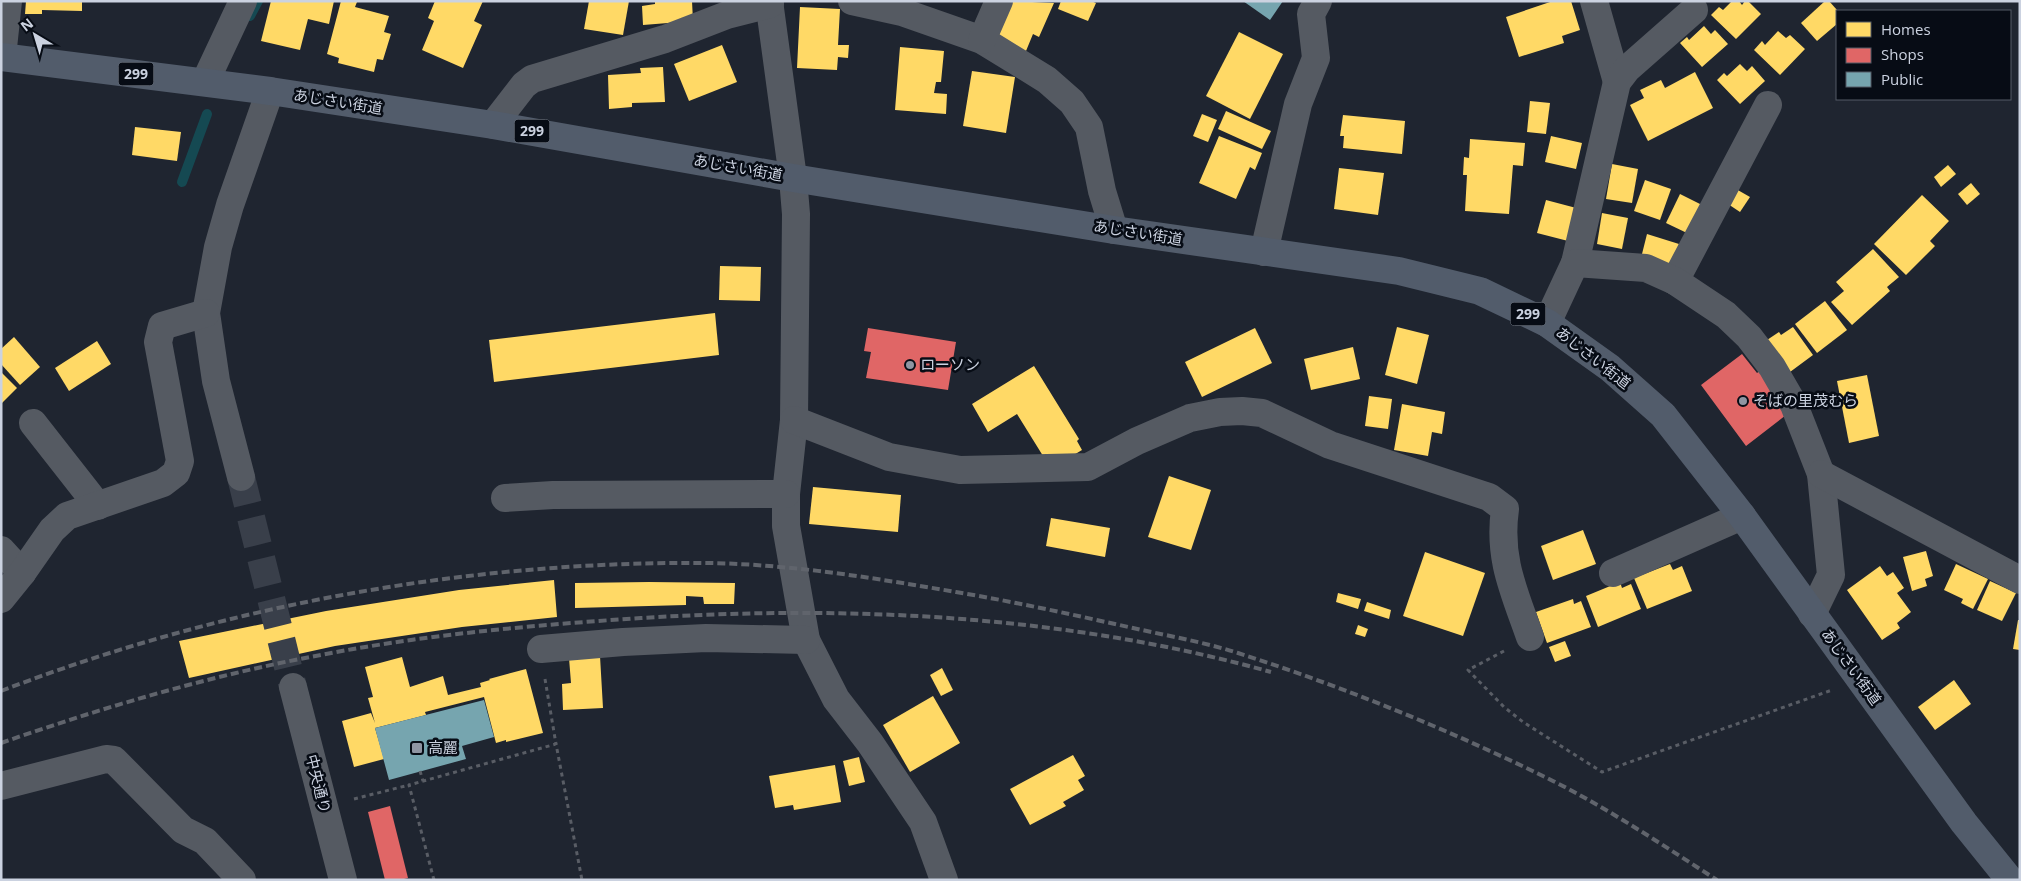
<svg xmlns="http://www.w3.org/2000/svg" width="2021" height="881" font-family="'Open Sans','Noto Sans JP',sans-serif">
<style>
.homes{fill:#ffd966}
.shops{fill:#e06666}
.public{fill:#76a5af}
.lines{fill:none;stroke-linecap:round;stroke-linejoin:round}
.stream{stroke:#154952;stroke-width:10}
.minor-tunnel{stroke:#393f4a;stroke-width:28;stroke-dasharray:28 14;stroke-linecap:butt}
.path{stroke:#595d65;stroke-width:3;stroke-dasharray:4 4;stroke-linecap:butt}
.minor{stroke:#555a62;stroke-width:28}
.highway{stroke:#525c6b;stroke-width:28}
.rail{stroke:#60646c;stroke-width:4;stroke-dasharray:8 4;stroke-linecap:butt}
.poi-dot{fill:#8f95a2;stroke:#070c15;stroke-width:2}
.labels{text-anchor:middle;stroke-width:5;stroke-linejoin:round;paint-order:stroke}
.shield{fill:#070c15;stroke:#9097a3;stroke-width:1}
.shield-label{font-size:14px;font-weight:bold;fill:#cbd2e0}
.street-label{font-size:15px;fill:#cbd2e0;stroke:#070c15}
.poi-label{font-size:15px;fill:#cbd2e0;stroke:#070c15;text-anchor:start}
</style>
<rect width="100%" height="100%" fill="#1f2530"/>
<g class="homes">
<polygon points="26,1 82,1 82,11 42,10 42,14 25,14"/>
<polygon points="271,1 334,1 329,24 308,19 300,50 261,41"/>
<polygon points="341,1 357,2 355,7 389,16 384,32 391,34 383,60 377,59 374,72 338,63 339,58 327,54"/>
<polygon points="435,1 483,1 474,21 482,25 463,68 422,50 434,21 428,18"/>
<polygon points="589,1 629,1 623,35 584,29"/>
<polygon points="655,1 692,1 693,21 643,25 642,6 655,4"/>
<polygon points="1012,1 1054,3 1039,37 1033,34 1026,51 991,37"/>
<polygon points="1061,1 1091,1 1096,3 1088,21 1058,9"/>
<polygon points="1553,1 1571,1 1580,30 1562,36 1564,43 1519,57 1506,17"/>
<polygon points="1732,1 1739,1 1742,5 1745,1 1748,1 1761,14 1736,39 1711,15 1719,7 1723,10"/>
<polygon points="1825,1 1829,1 1837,10 1837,24 1817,41 1801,23"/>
<polygon points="800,7 840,9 838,45 849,45 848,58 838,57 837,70 797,68"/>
<polygon points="1704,26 1711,34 1715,30 1728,44 1702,67 1680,43 1687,37 1689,40"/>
<polygon points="1778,31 1786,38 1790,35 1805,49 1780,75 1754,50 1762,41 1765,45"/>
<polygon points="1239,32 1283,54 1250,119 1206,96"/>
<polygon points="722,45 737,82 689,101 674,64"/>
<polygon points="900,47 944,51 941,82 936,82 934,93 947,94 946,114 895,110"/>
<polygon points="1740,64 1747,71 1752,66 1765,81 1740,104 1717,80 1724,73 1727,76"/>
<polygon points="663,67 665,102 632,103 632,107 609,109 608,75 641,73 640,68"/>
<polygon points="972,71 1015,77 1006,133 963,126"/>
<polygon points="1695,72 1713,108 1648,141 1630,105 1644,98 1640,90 1661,80 1665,88"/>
<polygon points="1530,101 1550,103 1546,134 1527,132"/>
<polygon points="1226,111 1271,131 1262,149 1218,129"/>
<polygon points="1202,114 1217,120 1208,142 1193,136"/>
<polygon points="1343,115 1405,121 1402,154 1343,148 1344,136 1340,136"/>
<polygon points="135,127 181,132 177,161 132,155"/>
<polygon points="1219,136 1262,153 1255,170 1250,167 1236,199 1199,183"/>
<polygon points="1551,136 1582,143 1576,169 1545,162"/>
<polygon points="1470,139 1525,143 1523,166 1513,165 1509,214 1465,211 1467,175 1463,175 1464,157 1469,158"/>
<polygon points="1612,164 1638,169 1632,203 1606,199"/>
<polygon points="1948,165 1956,174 1941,187 1934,177"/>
<polygon points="1339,168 1384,173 1378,215 1334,209"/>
<polygon points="1645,180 1671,189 1660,220 1634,211"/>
<polygon points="1971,183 1980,194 1967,205 1958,194"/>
<polygon points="1736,189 1750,197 1740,212 1728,204"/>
<polygon points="1680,194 1704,206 1689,234 1666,223"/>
<polygon points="1922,195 1949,221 1930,241 1935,246 1906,275 1874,244"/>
<polygon points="1546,200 1580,209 1572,242 1537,233"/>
<polygon points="1602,213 1628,218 1622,249 1597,244"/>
<polygon points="1647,234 1679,244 1672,268 1641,258"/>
<polygon points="1873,249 1899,277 1887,287 1890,291 1852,325 1831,302 1844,291 1836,282"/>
<polygon points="720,266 761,267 760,301 719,300"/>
<polygon points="1825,301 1847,330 1817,353 1795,324"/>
<polygon points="715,313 719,355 494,382 489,340"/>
<polygon points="1397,327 1429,335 1417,384 1385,375"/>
<polygon points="1793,327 1813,355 1790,372 1767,340 1779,332 1781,335"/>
<polygon points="1255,328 1272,363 1202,397 1185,362"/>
<polygon points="14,337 40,367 20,385 1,364 1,349"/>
<polygon points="97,341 111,364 69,391 55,368"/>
<polygon points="1353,347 1360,379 1311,390 1304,359"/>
<polygon points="1034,366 1079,439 1077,441 1082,450 1057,465 1048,464 1017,414 988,432 972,404"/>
<polygon points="1,372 17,388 1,404"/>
<polygon points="1867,375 1879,436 1849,443 1837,381"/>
<polygon points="1369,396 1392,399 1388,429 1365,426"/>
<polygon points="1402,404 1445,412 1442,434 1432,432 1428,456 1394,450"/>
<polygon points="1169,476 1211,490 1191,550 1148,537"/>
<polygon points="813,487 901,495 898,532 809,524"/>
<polygon points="1051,518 1110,528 1105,557 1046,546"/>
<polygon points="1583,530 1596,564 1553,580 1541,546"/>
<polygon points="1926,551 1933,576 1925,579 1927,586 1912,591 1903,557"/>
<polygon points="1425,552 1485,573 1463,636 1403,616"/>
<polygon points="1670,564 1673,570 1682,566 1692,591 1647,609 1634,578"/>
<polygon points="1956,564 1988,579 1973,609 1961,603 1963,599 1944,590"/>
<polygon points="1880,566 1887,576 1893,572 1904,588 1897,593 1911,612 1897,623 1900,628 1882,640 1847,590"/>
<polygon points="554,580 557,617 462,627 335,646 189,678 179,641 326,611 459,590"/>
<polygon points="1990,581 2016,593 2002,621 1977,610"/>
<polygon points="649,582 735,583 734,604 704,604 703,597 686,596 686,605 575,608 575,583"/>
<polygon points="1620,582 1622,588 1631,584 1641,609 1598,627 1586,596"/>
<polygon points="1338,593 1361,599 1358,609 1336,602"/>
<polygon points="1573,599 1574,604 1581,601 1591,627 1547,643 1536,612"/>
<polygon points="1367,602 1391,610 1389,619 1364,611"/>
<polygon points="2018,620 2020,620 2020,650 2013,649"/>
<polygon points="1358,625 1368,629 1365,637 1355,634"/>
<polygon points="1565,641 1571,656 1555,662 1549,647"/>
<polygon points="600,656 603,708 563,710 562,684 571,683 569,658"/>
<polygon points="402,657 410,687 443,676 448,695 481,687 480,683 490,680 489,679 526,669 543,733 506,742 506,740 496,743 484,697 425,712 426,715 375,728 384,759 354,767 342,721 371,713 375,723 368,698 373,697 365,667"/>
<polygon points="942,668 953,690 941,696 930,675"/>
<polygon points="1954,680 1971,704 1935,730 1918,707"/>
<polygon points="933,696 960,743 910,772 883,725"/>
<polygon points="1073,755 1085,776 1078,780 1084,790 1063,802 1066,806 1030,825 1010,789"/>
<polygon points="859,757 865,782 849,786 843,761"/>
<polygon points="835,765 841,802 794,810 793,805 775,808 769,776"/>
</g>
<g class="shops">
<polygon points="868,328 956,342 948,390 866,378 871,352 864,351"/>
<polygon points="1742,354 1757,373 1761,370 1786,415 1746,446 1701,385"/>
<polygon points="390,806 408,878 400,880 385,880 368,812"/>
</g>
<g class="public">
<polygon points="1243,1 1283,1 1270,20"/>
<polygon points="484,700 494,737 462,746 466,759 389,780 375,728"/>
</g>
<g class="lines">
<g class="stream">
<polyline points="250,16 258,1"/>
<polyline points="182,182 207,114"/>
</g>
<polyline class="minor-tunnel" points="241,477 293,687"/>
<g class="path">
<polyline points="1504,651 1468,670 1504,707 1523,722 1602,772 1832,690"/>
<polyline points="545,679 556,744"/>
<polyline points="420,771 423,781"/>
<polyline points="354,799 409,785"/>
<polyline points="434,880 409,785 556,744 582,880"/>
</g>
<g class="minor">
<polyline points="769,1 793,178 796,214 794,420 786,494 786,526 806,640 836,699 870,743 923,822 944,880"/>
<polyline points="852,1 902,12 982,40 1047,80 1072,102 1089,127 1102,191 1114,230"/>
<polyline points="1594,1 1617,82"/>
<polyline points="982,40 999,1"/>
<polyline points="2,57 8,1"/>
<polyline points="205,82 243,1"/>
<polyline points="493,125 524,85 532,79 665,39 727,15 770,4"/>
<polyline points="1264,252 1298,104 1316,58 1311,14 1318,1"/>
<polyline points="1575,263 1617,82 1627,69 1694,10"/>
<polyline points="1675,281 1768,105"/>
<polyline points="1547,323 1575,263 1646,268 1675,281 1726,315 1749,337 1772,367 1794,405 1821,474 1831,575 1812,614"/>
<path d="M 794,420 L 889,457 L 960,470 L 1088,467 L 1137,441 L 1190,418 L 1220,412 L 1242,411 L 1262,413 L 1330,445 L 1489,497 L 1505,509 C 1498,559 1514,591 1530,637"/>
<polyline points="33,423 98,506"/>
<polyline points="1821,474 2020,580"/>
<polyline points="241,477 216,381 206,313 218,247 230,205 270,91"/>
<polyline points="505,498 553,495 786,494"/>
<polyline points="1,550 22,573"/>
<polyline points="1613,573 1742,516"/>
<polyline points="1,599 22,573 52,530 67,516 163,483 176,473 180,461 158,342 162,326 206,313"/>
<polyline points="541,649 623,642 706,638 806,640"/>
<polyline points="293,687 343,880"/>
<polyline points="1,786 106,759 114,760 183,830 205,841 242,880"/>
</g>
<polyline class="highway" points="1,57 270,91 493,125 793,178 1114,230 1399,271 1480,291 1547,323 1610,368 1663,415 1742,516 1964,823 2010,880"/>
<g class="rail">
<path d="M 1,691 C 225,605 467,561 706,563 C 790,564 874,578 956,592 C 1016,602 1074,615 1133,628 C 1168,636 1204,642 1238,653 C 1344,687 1447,729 1547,778 C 1606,807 1661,844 1717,880"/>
<path d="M 1,743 C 107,706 216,674 326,654 C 430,634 536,625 641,618 C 852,605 1067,615 1271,672"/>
</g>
</g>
<g class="poi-dot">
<circle cx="910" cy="365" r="5"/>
<circle cx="1743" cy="401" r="5"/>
<rect x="411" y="742" width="12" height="12" rx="2.5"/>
</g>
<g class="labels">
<g class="shield">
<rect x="118.5" y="62.5" width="35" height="23" rx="4"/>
<rect x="514.5" y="119.5" width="35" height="23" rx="4"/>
<rect x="1510.5" y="302.5" width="35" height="23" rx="4"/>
</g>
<g class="shield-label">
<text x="136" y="79">299</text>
<text x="532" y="136">299</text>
<text x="1528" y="319">299</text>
</g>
<g class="street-label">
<text transform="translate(338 102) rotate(9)" y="5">あじさい街道</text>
<text transform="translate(738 168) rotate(10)" y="5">あじさい街道</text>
<text transform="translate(1138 233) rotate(9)" y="5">あじさい街道</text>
<text transform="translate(1593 358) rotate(38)" y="5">あじさい街道</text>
<text transform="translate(1851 667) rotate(54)" y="5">あじさい街道</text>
<text transform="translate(318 784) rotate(76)" y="5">中央通り</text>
</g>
<g class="poi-label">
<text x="920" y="370">ローソン</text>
<text x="1753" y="406">そばの里茂むら</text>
<text x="428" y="753">高麗</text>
</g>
</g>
<rect width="2021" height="881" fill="none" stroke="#cbd2e0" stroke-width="5"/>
<rect x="1836" y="10" width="175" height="90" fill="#070c15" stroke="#555b66"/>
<rect x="1846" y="22" width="25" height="15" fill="#ffd966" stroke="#555b66"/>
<text x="1881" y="35" font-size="15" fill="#cbd2e0">Homes</text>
<rect x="1846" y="48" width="25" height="15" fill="#e06666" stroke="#555b66"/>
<text x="1881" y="60" font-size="15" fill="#cbd2e0">Shops</text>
<rect x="1846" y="72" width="25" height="15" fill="#76a5af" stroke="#555b66"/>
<text x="1881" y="85" font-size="15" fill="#cbd2e0">Public</text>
<g transform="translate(35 35) rotate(322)" stroke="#070c15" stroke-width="4" paint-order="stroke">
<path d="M0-4L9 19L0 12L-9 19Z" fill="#cbd2e0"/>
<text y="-8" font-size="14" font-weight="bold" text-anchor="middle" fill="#cbd2e0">N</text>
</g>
</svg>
